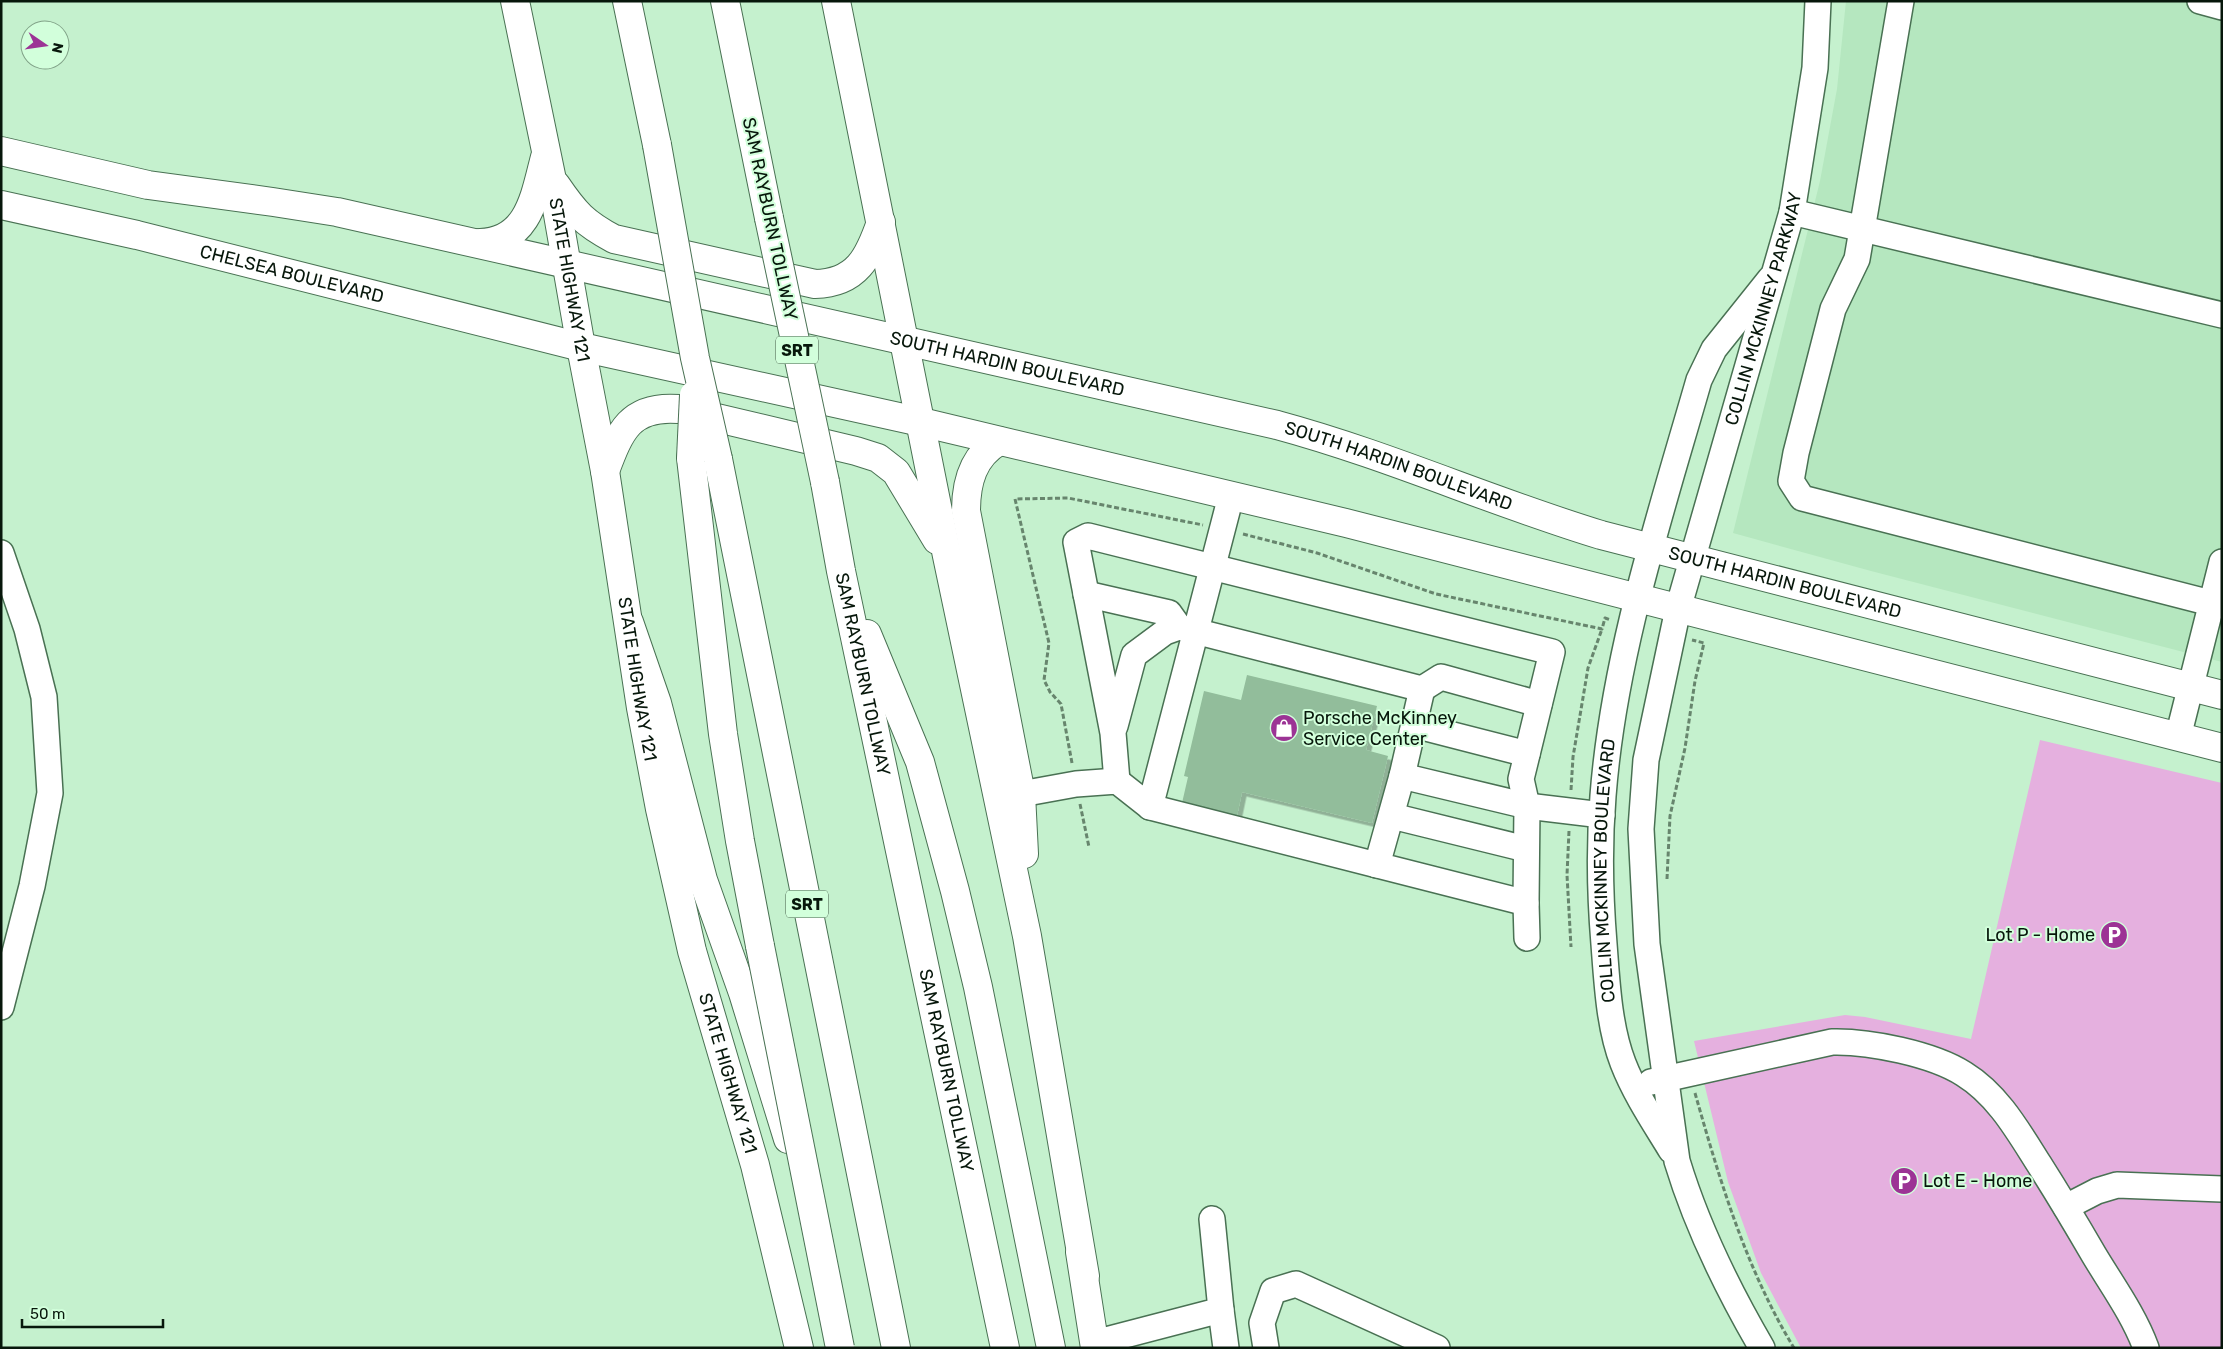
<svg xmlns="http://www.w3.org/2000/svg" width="2223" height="1349" font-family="Rubik,sans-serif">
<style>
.built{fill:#b5e7bf}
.green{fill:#e5b0df}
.building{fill:#92bd9b;filter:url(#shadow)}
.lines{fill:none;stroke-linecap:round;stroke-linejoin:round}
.minor-casing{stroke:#497153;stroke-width:28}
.major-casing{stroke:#497153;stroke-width:30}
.highway-casing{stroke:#497153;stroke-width:30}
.path{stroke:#67856d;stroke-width:3;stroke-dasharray:5 2.5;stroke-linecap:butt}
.minor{stroke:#fff;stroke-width:25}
.major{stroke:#fff;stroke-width:28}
.highway{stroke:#fff;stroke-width:28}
.highway-bridge-casing{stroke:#497153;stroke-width:30;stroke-linecap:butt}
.highway-bridge{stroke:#fff;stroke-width:28}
.labels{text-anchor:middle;stroke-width:4;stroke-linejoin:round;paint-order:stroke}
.shield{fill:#d2ffdb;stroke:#445d49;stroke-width:1}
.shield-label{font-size:16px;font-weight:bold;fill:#07170b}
.street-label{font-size:18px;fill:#07170b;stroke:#d2ffdb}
.poi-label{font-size:18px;fill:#07170b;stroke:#d2ffdb;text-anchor:start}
</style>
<defs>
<filter id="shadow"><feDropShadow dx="4.5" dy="4.5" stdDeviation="0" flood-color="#0004"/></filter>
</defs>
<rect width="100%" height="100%" fill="#c5f1ce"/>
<polygon class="built" points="1846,1 2222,1 2222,662 1871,571 1733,533 1820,181 1837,89"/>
<polygon class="green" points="2040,740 2222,783 2222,1348 1801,1348 1761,1273 1728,1182 1694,1041 1845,1015 1865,1017 1971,1039"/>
<polygon class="building" points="1247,675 1377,706 1366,750 1388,756 1372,823 1242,792 1237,816 1182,803 1188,777 1184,776 1204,691 1241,700"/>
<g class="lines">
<g class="minor-casing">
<g id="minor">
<polyline points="1901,1 1857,259 1833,309 1796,453 1791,481 1802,498 2222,606"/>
<polyline points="2200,1 2222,7"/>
<polyline points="1792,212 2222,315"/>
<polyline points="1,553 27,629 44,697 50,793 32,886 1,1007"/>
<polyline points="1086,594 1169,613 1179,627 1422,689 1402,776 1527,806 1602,815"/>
<polyline points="1422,689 1441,677 1539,704"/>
<polyline points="1414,725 1527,754"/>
<polyline points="1115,726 1134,655 1165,632 1179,627"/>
<polyline points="2178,737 2222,562"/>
<polyline points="1117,781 1113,733 1076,542 1088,536 1552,652 1521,779 1527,806 1526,903 1377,865 1402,776"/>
<polyline points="1021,794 1076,784 1117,781 1150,807 1231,496"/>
<polyline points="1150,807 1377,865"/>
<polyline points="1392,816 1526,849"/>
<polyline points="1526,903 1527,938"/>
<path d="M 1651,1082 L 1832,1042 C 1869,1041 1933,1054 1964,1074 C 1998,1095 2018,1131 2039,1164 C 2058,1194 2076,1224 2094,1255 C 2112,1285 2134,1315 2146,1348"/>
<path id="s1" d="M 1671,1150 C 1654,1122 1635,1094 1623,1063 C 1609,1027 1607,983 1604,944 C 1600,896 1599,845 1603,796 C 1614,654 1660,516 1699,380 L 1714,349 L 1770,279"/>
<polyline points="2066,1207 2097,1191 2117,1185 2222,1189"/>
<polyline points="1221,1310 1226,1348"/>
<polyline points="1098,1342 1221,1310 1212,1219"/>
<polyline points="1266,1348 1262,1323 1273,1291 1296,1284 1437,1348"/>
<path id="s2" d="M 1762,1348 C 1727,1288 1697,1227 1677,1161 L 1647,944 L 1641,829 L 1646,760 L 1678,609 L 1792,212 L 1815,68 L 1818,1"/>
</g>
</g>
<g class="major-casing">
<g id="major">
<path id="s3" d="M 515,1 L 552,180 L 581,347 L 605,471 L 641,708 L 660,809 L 692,951 L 755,1165 L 799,1348"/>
<polyline points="836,1 947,556 1027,936 1085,1276"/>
<path id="s4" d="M 1,151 L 148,185 L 273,202 L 337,212 L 1277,425 C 1388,455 1492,502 1601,535 L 2222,695"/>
<path d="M 556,185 C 575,213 584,223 614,239 L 815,284 C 857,283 869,257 881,222"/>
<path id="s5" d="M 1,205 L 137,235 L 581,347 L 921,422 L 1346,523 L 2222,748"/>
<path d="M 480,243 C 529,242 535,195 545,157"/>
<path d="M 999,441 C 973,456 966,482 966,511 L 1021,794 L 1024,854"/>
<path d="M 605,471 C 620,431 630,405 679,409 L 856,451 L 878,458 L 896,472 L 937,540"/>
</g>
</g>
<g class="highway-casing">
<g id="highway">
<polyline points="627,1 657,145"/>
<polyline points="725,1 769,218"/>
<polyline points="691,458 723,734 740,841 760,946"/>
<polyline points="718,459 896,1348"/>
<path id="s6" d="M 825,482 L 841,571 L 1005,1348"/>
<polyline points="629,622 657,703 703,880 743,993 788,1139"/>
<polyline points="867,634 920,762 955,891 978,987 1051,1348"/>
<polyline points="1080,1252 1095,1348"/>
</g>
</g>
<g class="path">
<polyline points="1243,534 1317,553 1436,594 1602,629 1605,618 1611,620"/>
<polyline points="1072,763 1061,704 1050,692 1044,680 1049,643 1015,499 1068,498 1203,525"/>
<polyline points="1571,790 1573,757 1588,668 1602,629"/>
<polyline points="1080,804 1089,847"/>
<polyline points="1569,831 1567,875 1571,947"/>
<polyline points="1667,879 1670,816 1685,748 1695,681 1704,643 1692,640"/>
<path d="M 1695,1093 C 1720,1181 1746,1269 1794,1348"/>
</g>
<use href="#minor" class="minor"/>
<use href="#major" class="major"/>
<use href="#highway" class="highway"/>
<g class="highway-bridge-casing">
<g id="highway-bridge">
<polyline points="657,145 695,358 718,459"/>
<polyline points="769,218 825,482"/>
<polyline points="691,458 694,395"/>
<polyline points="760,946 840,1348"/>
</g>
</g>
<use href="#highway-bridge" class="highway-bridge"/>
</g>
<defs>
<g id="shop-disc" transform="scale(1.4375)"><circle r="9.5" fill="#9c3395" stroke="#d2ffdb"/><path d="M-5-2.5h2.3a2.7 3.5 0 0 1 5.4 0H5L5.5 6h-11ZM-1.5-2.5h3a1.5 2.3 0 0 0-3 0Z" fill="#fff"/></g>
<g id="parking-disc" transform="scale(1.4375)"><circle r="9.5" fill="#9c3395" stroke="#d2ffdb"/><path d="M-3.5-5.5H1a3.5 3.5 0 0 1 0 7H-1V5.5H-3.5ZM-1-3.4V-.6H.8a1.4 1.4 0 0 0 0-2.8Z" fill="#fff"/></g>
</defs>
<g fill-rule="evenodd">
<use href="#shop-disc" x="1284" y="728"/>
<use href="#parking-disc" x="2114" y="935"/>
<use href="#parking-disc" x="1904" y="1181"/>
</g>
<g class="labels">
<g class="shield">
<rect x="776" y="336.5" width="42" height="27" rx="4"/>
<rect x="786" y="890.5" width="42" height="27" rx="4"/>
</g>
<g class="shield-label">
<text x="797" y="356">SRT</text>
<text x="807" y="910">SRT</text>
</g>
<g class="street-label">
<text transform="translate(770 219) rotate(78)" y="6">SAM RAYBURN TOLLWAY</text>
<text dy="6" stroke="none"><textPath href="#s5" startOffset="299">CHELSEA BOULEVARD</textPath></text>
<text dy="6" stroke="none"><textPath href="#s3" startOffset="284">STATE HIGHWAY 121</textPath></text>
<text dy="6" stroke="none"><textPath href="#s2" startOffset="1076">COLLIN MCKINNEY PARKWAY</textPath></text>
<text dy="6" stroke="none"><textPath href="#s4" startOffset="1029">SOUTH HARDIN BOULEVARD</textPath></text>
<text dy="6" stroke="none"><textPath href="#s4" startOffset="1434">SOUTH HARDIN BOULEVARD</textPath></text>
<text dy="6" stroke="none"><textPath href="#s4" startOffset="1838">SOUTH HARDIN BOULEVARD</textPath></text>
<text dy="6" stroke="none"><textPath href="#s6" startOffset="196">SAM RAYBURN TOLLWAY</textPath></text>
<text dy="6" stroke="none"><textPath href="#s3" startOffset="689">STATE HIGHWAY 121</textPath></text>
<text dy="6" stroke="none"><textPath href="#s1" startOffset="294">COLLIN MCKINNEY BOULEVARD</textPath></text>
<text dy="6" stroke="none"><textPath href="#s6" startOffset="601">SAM RAYBURN TOLLWAY</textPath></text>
<text dy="6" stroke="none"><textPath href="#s3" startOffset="1094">STATE HIGHWAY 121</textPath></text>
</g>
<g class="poi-label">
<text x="1303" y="724">Porsche McKinney<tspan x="1303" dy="21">Service Center</tspan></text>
<text x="2095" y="941" text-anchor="end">Lot P - Home</text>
<text x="1923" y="1187">Lot E - Home</text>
</g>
</g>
<rect width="2223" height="1349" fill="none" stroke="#07170b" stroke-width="5"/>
<g transform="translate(45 45) rotate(103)"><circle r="24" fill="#d2ffdb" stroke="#81a288"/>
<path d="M0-4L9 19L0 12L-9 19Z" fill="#9c3395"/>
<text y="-8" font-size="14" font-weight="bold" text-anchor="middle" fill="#07170b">N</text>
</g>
<path d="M22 1319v8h141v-8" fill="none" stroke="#07170b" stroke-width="2.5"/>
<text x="30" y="1319" font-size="15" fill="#07170b" stroke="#d2ffdb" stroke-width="4" paint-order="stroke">50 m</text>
</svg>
